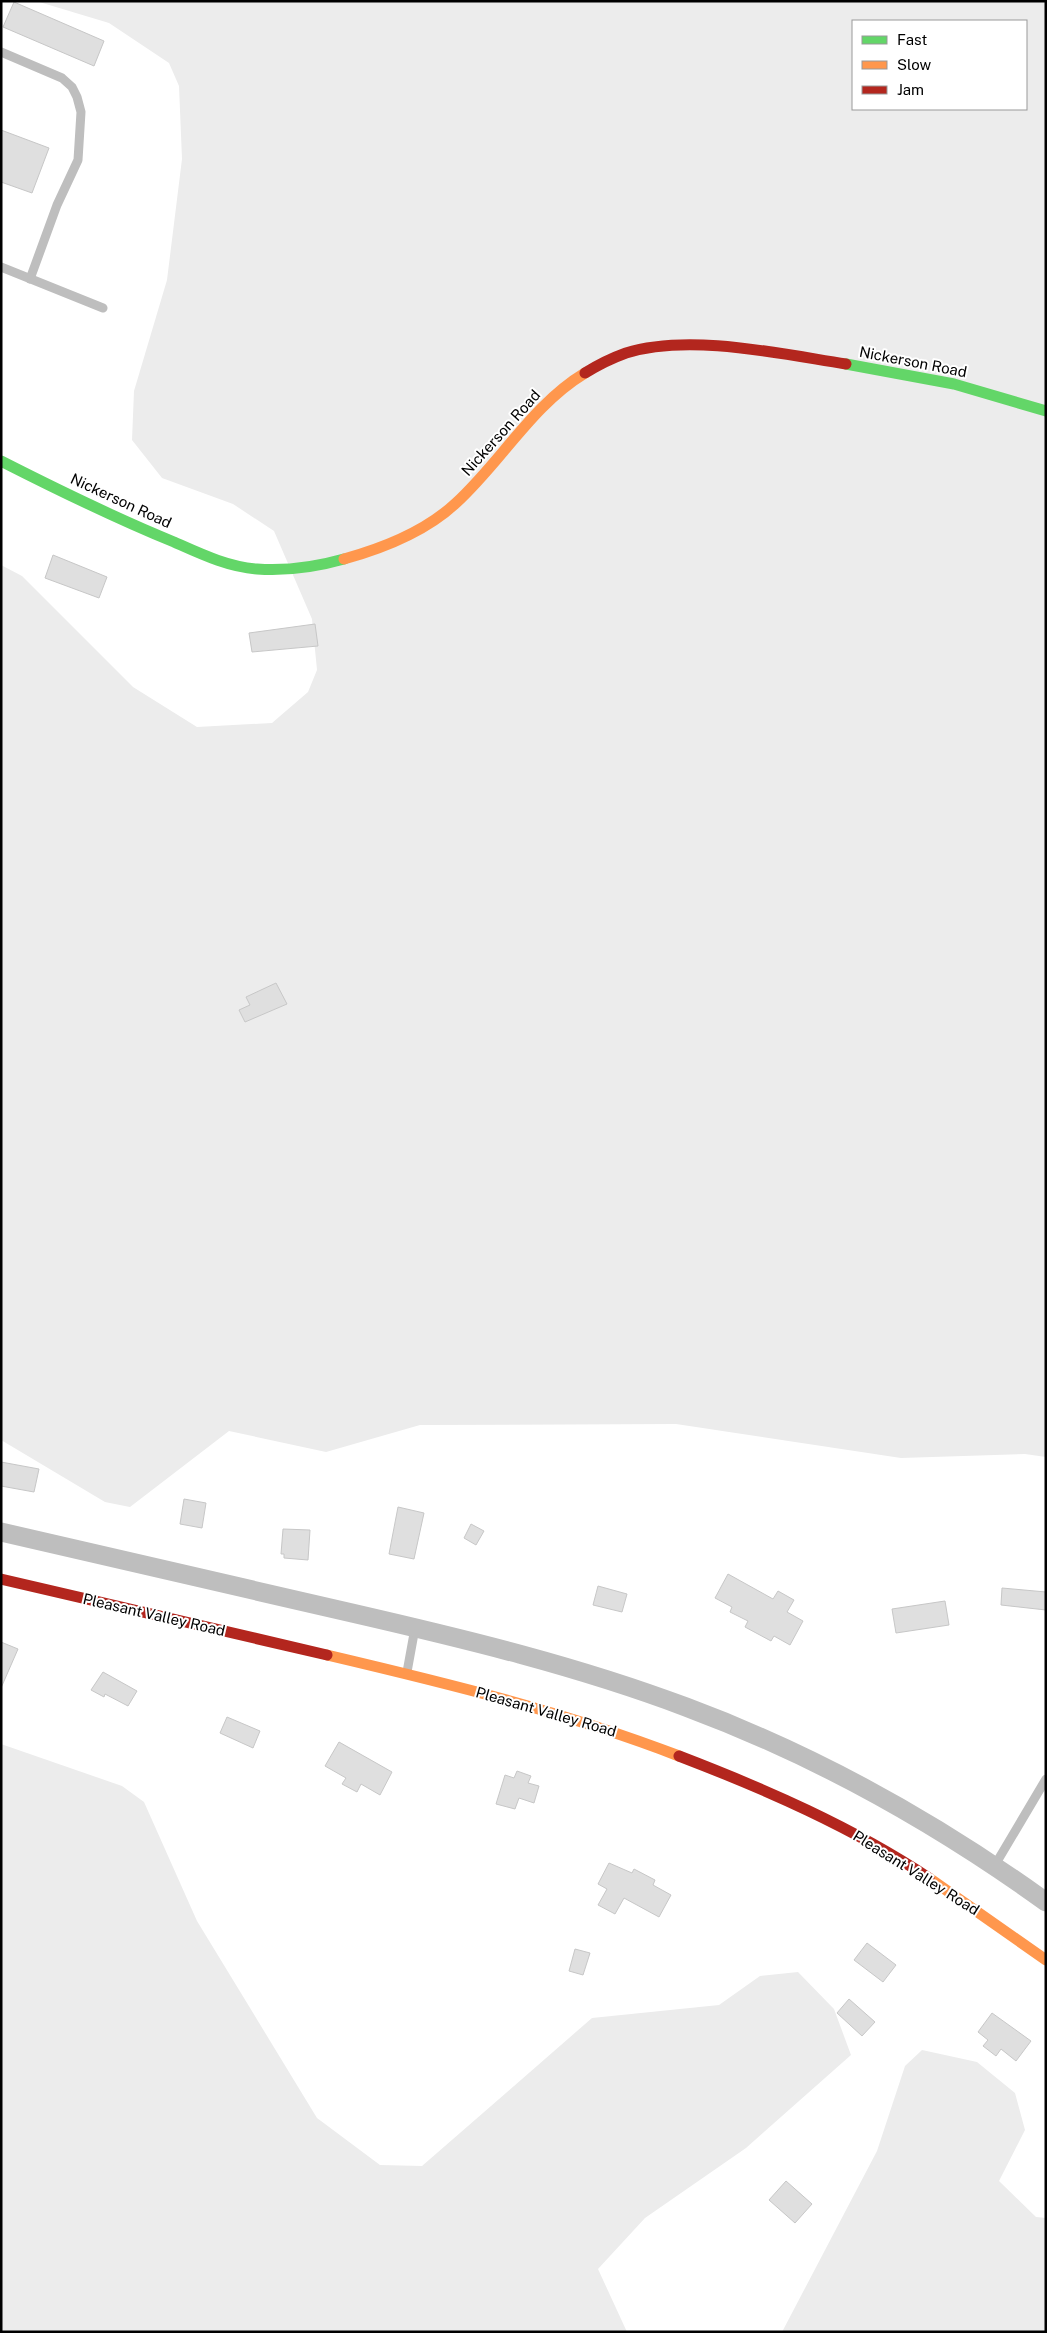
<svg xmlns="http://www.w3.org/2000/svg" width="1047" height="2333" font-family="'Public Sans',sans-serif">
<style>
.green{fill:#ececec;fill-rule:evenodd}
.building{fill:#dfdfdf;stroke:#c7c7c7}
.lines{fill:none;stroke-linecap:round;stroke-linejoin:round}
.lane{stroke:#bebebe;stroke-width:9}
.street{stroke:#bebebe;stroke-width:19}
.fast{stroke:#63d668;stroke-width:11}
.slow{stroke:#ff974d;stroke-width:11}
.jam{stroke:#b3261e;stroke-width:11}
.labels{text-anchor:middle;stroke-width:4;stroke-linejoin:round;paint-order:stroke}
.street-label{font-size:15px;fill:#000;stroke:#fff}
</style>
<rect width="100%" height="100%" fill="#fff"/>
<g class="green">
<path d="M 36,1 L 1046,1 L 1046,1457 L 1025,1454 L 901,1458 L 676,1424 L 420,1425 L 326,1452 L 229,1431 L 130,1507 L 105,1502 L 1,1440 L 1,565 L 22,576 L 133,687 L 197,727 L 272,723 L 308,692 L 317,670 L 312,619 L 274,531 L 233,504 L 162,478 L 132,440 L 134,391 L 167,280 L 182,159 L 179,86 L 169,63 L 109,23 ZM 853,21 L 1026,21 L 1026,109 L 853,109 Z"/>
<polygon points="1,1744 122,1786 144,1802 197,1921 317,2118 380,2165 422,2166 592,2018 719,2005 760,1976 798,1972 834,2009 851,2055 746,2148 645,2218 598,2269 627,2332 1,2332"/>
<polygon points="922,2050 977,2062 1015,2093 1025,2130 999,2181 1036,2217 1046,2218 1046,2332 782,2332 877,2151 905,2066"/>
</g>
<g class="building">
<polygon points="14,2 104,41 94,66 3,27"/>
<polygon points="1,130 49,148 32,193 1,182"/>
<polygon points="53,555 107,577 99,598 45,578"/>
<polygon points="315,624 318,646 252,652 249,633"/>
<polygon points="276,983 287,1004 245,1022 239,1010 250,1005 246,997"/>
<polygon points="1,1462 39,1469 34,1492 1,1486"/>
<polygon points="184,1499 206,1503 202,1528 180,1524"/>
<polygon points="398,1507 424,1513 414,1559 389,1554"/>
<polygon points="471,1524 484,1531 476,1545 464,1538"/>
<polygon points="283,1529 310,1530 308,1560 284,1558 284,1554 281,1554"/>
<polygon points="728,1574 773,1599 778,1591 794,1600 787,1612 803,1621 790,1645 774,1636 771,1641 745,1627 748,1621 730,1612 732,1607 715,1598"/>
<polygon points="598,1586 627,1594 622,1612 593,1605"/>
<polygon points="1002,1588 1046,1592 1046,1610 1001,1605"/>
<polygon points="945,1601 949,1625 896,1633 892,1609"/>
<polygon points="1,1642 18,1649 1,1688"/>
<polygon points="103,1672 137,1691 128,1706 105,1694 104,1697 91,1690"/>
<polygon points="227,1717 260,1731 253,1748 220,1733"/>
<polygon points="339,1742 392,1772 380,1795 361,1784 357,1792 342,1784 346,1778 325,1766"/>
<polygon points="517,1771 531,1776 528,1783 539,1786 534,1803 519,1798 515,1809 496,1804 505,1775 514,1778"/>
<polygon points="609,1863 632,1873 634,1869 655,1880 653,1885 671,1895 659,1917 624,1898 615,1914 598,1905 607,1889 598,1884"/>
<polygon points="867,1943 896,1965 883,1982 854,1960"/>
<polygon points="575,1949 590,1953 583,1975 569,1971"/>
<polygon points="849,1999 875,2022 862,2036 837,2013"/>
<polygon points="992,2013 1031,2041 1016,2061 1001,2049 996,2056 983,2046 988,2040 978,2032"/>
<polygon points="786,2181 812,2204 795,2223 769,2200"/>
</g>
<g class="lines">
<g class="lane">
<polyline points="1,52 62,78 72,87 77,97 81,112 78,160 57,205 30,279"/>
<polyline points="1,267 103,308"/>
<polyline points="407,1672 415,1628"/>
<polyline points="995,1865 1046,1779"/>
</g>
<path class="street" d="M 1,1532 C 118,1558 235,1585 352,1613 C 465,1639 577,1666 686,1707 C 815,1755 935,1822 1046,1902"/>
<g class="fast">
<polyline points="846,364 954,384 1046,411"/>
<path d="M 1,461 C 58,490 115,518 174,542 C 201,554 228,567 257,569 C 286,571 316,567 344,559"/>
</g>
<g class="slow">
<path d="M 344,559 C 384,548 425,532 456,503 C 501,462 532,405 585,373"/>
<path d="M 327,1655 C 446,1683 565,1712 679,1756"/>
<polyline points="929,1878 1046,1960"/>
</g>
<g class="jam">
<path d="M 585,373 C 598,365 612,358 626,353 C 689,333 781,354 846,364"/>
<polyline points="1,1579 327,1655"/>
<path d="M 679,1756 C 765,1789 852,1827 929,1878"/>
</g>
</g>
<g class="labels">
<g class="street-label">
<text transform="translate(913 362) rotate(11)" y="5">Nickerson Road</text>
<text transform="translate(501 433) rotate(-48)" y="5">Nickerson Road</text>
<text transform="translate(121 501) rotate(25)" y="5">Nickerson Road</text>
<text transform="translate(154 1615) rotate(13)" y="5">Pleasant Valley Road</text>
<text transform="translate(546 1712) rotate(16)" y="5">Pleasant Valley Road</text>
<text transform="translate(916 1873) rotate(32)" y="5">Pleasant Valley Road</text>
</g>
</g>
<rect width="1047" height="2333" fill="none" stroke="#000000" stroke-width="5"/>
<rect x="852" y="20" width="175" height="90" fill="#ffffff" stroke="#999999"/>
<rect x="862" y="36" width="25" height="8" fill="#63d668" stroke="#999999"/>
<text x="897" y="45" font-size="15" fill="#000000">Fast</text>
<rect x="862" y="61" width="25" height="8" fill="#ff974d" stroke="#999999"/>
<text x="897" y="70" font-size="15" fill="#000000">Slow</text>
<rect x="862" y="86" width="25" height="8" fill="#b3261e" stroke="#999999"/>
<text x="897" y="95" font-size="15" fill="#000000">Jam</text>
</svg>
